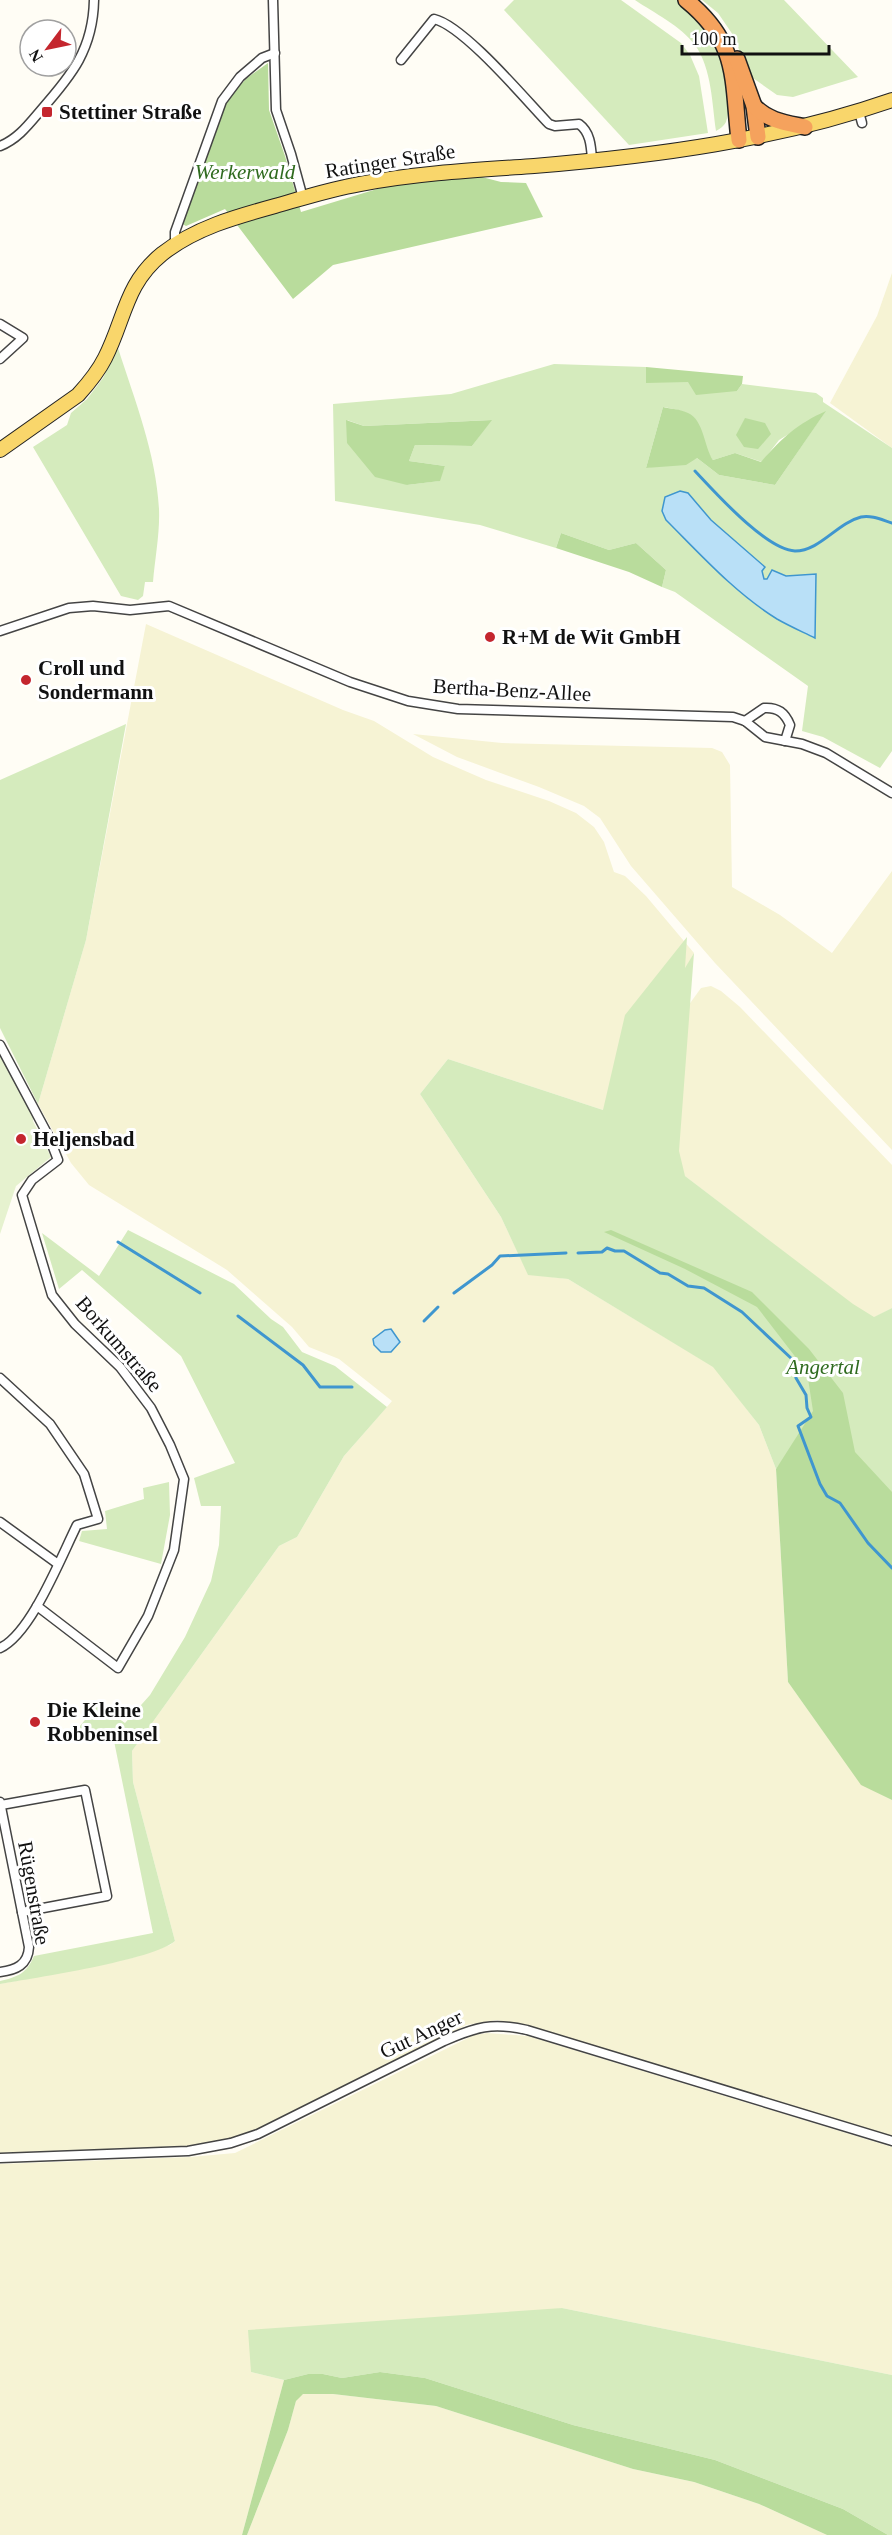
<svg xmlns="http://www.w3.org/2000/svg" width="892" height="2535" font-family="Georgia,serif">
<style>
.farmland{fill:#f6f3d4}
.green{fill:#d5ebbd;fill-rule:evenodd}
.forest{fill:#b9dc9c}
.pitch{fill:#e6f2cf}
.water{fill:#b9e0f7;stroke:#3f96cf;stroke-width:1.5}
.lines{fill:none;stroke-linecap:round;stroke-linejoin:round}
.stream{stroke:#3f96cf;stroke-width:3}
.minor-casing{stroke:#444;stroke-width:11}
.primary-casing{stroke:#222;stroke-width:16}
.motorway-casing{stroke:#222;stroke-width:18}
.minor{stroke:#fff;stroke-width:8}
.primary{stroke:#f9d66b;stroke-width:14}
.motorway{stroke:#f5a25d;stroke-width:15}
.poi-dot{fill:#c4262e;stroke:#fff;stroke-width:2}
.labels{text-anchor:middle;stroke-width:6;stroke-linejoin:round;paint-order:stroke}
.poi-label{font-size:21px;font-weight:bold;fill:#111;stroke:#fff;text-anchor:start}
.street-label{font-size:21px;fill:#111;stroke:#fff}
.park-label{font-size:21px;font-style:italic;fill:#2f6b1f;stroke:#fff}
</style>
<rect width="100%" height="100%" fill="#fffdf5"/>
<g class="farmland">
<polygon points="892,273 892,448 830,403 877,316"/>
<polygon points="146,624 343,710 374,721 433,757 486,780 549,801 576,813 594,827 604,842 614,872 625,876 646,896 694,953 606,1111 448,1059 420,1094 501,1217 528,1274 568,1279 714,1367 759,1425 776,1469 788,1682 861,1784 892,1800 892,2139 529,2027 497,2020 466,2025 307,2108 230,2141 187,2146 0,2153 0,1984 132,1958 170,1945 175,1941 133,1782 132,1751 279,1546 297,1537 344,1456 392,1401 339,1359 309,1347 292,1327 227,1270 89,1185 71,1163 38,1104 86,940"/>
<polygon points="413,734 502,743 712,748 722,752 730,765 732,887 780,915 832,953 892,871 892,1150 715,963 631,866 600,818 584,806 539,787 457,757"/>
<polygon points="711,986 721,991 740,1007 892,1165 892,1308 871,1319 677,1170 688,1006 701,988"/>
<polygon points="487,2033 528,2036 892,2147 892,2375 562,2308 251,2372 284,2380 242,2535 0,2535 0,2164 190,2157 235,2153 474,2035"/>
<polygon points="302,2394 333,2394 436,2406 633,2469 694,2482 759,2504 827,2535 247,2535 288,2430 296,2401"/>
</g>
<g class="green">
<polygon points="514,0 621,0 681,43 690,55 699,76 708,133 629,145 504,10"/>
<path d="M 635,0 L 677,0 C 687,7 698,14 706,24 C 718,40 735,103 726,122 C 724,126 720,129 716,131 C 712,104 712,69 695,45 C 681,26 654,13 635,0 Z"/>
<polygon points="702,0 784,0 858,77 793,97 777,95 750,76 733,35 718,13"/>
<path d="M 118,348 C 135,401 156,453 159,509 C 160,533 155,558 153,582 L 145,582 L 143,596 L 138,600 L 121,596 L 33,447 L 67,425 L 71,413 L 87,399 L 103,378 Z"/>
<path d="M 554,364 L 646,367 L 647,382 L 688,382 L 737,391 L 742,384 L 816,393 L 823,398 L 823,402 L 892,448 L 892,751 L 880,768 L 823,737 L 802,731 L 808,686 L 675,592 L 662,587 L 666,570 L 636,543 L 609,550 L 561,533 L 556,548 L 480,525 L 335,501 L 333,404 L 451,394 ZM 663,407 C 711,414 692,430 713,460 L 735,453 L 762,462 L 779,440 L 825,412 L 775,485 L 719,475 L 697,458 L 646,468 ZM 347,420 L 364,426 L 491,420 L 472,446 L 415,445 L 409,461 L 445,466 L 439,481 L 407,485 Z"/>
<polygon points="126,724 86,940 38,1104 0,1028 0,780"/>
<polygon points="687,937 685,968 694,953 679,1151 685,1176 853,1304 874,1317 892,1308 892,1767 782,1461 776,1469 759,1425 713,1367 568,1279 528,1275 501,1217 420,1094 448,1059 603,1110 625,1015"/>
<path d="M 128,1230 L 234,1284 L 271,1319 L 283,1327 L 302,1352 L 335,1366 L 387,1407 L 344,1456 L 297,1537 L 279,1546 L 132,1751 L 133,1782 L 175,1941 C 154,1960 34,1978 0,1984 L 0,1981 C 18,1977 27,1973 34,1956 L 153,1933 L 113,1736 L 81,1740 L 80,1726 L 98,1704 L 125,1723 L 150,1695 L 185,1637 L 211,1581 L 219,1545 L 221,1506 L 201,1506 L 194,1478 L 235,1463 L 181,1356 L 82,1270 L 59,1289 L 42,1233 L 99,1276 Z"/>
<polygon points="169,1482 170,1515 161,1564 79,1541 82,1531 107,1529 105,1511 144,1499 143,1488"/>
<polygon points="562,2308 892,2375 892,2535 888,2535 843,2509 715,2460 573,2425 425,2378 380,2372 342,2378 323,2374 308,2374 284,2380 251,2372 248,2330"/>
</g>
<g class="forest">
<polygon points="268,63 269,110 285,156 301,212 387,186 478,176 501,182 526,183 543,217 333,265 293,299 225,209 186,226 181,223 226,99 247,78"/>
<polygon points="646,367 743,376 742,384 737,391 696,395 688,382 646,383"/>
<path d="M 663,407 C 671,409 680,409 688,413 C 704,420 704,447 713,460 L 735,453 L 761,462 C 782,438 797,424 826,411 L 775,485 L 719,475 L 697,458 L 686,465 L 646,468 Z"/>
<polygon points="745,418 765,423 771,434 758,449 744,447 736,435"/>
<polygon points="346,420 364,426 492,420 472,446 415,445 409,461 445,466 440,481 407,485 375,477 347,443"/>
<polygon points="561,533 609,550 636,543 666,570 662,587 629,572 556,548"/>
<polygon points="611,1230 752,1292 809,1349 843,1393 855,1452 892,1492 892,1800 861,1785 788,1682 776,1469 813,1411 807,1372 757,1307 685,1269 604,1232"/>
<polygon points="380,2372 425,2378 573,2425 715,2460 843,2509 888,2535 827,2535 759,2504 694,2482 633,2469 436,2406 333,2394 303,2394 296,2401 288,2430 247,2535 242,2535 284,2380 308,2374 323,2374 342,2378"/>
</g>
<polygon class="pitch" points="0,1052 33,1112 33,1121 51,1157 16,1186 0,1234"/>
<g class="water">
<path d="M 680,491 L 688,493 L 711,520 L 765,567 L 762,571 L 764,579 L 767,579 L 772,570 L 786,576 L 816,574 L 815,638 C 803,632 789,626 777,619 C 735,593 701,555 666,520 L 662,511 L 665,497 Z"/>
<polygon points="391,1329 400,1342 391,1352 381,1352 374,1345 373,1339 385,1330"/>
</g>
<g class="lines">
<g class="stream">
<path d="M 695,471 C 714,491 766,550 795,551 C 820,551 837,523 861,517 C 872,515 882,520 892,523"/>
<polyline points="118,1242 200,1293"/>
<polyline points="578,1253 602,1252 607,1248 615,1251 624,1251 660,1273 668,1274 688,1286 704,1288 742,1312 793,1360 796,1378 806,1395 807,1408 811,1417 798,1426 820,1484 827,1496 840,1503 868,1543 892,1568"/>
<polyline points="454,1293 492,1265 500,1256 566,1253"/>
<polyline points="238,1316 303,1365 320,1387 352,1387"/>
<polyline points="424,1321 438,1307"/>
</g>
<g class="minor-casing">
<g id="minor">
<polyline points="273,0 276,110 291,154 303,198"/>
<path d="M 401,60 L 434,19 C 464,26 525,99 549,124 L 555,126 L 579,124 C 590,132 591,145 592,159"/>
<polyline points="859,112 862,123"/>
<path d="M 0,146 C 18,139 29,124 41,110 C 72,75 93,49 94,0"/>
<polyline points="175,244 175,232 222,101 240,77 262,58 275,53"/>
<polyline points="0,324 23,338 0,359"/>
<polyline points="0,631 69,608 93,606 130,610 169,606 350,682 408,701 458,709 733,717 745,721 765,737 802,744 826,753 892,793"/>
<path d="M 745,721 L 764,708 C 778,707 785,713 790,725 L 785,741"/>
<polyline points="0,1045 49,1137 58,1160 32,1180 22,1195 52,1295 75,1324 120,1367 151,1408 170,1445 184,1479 174,1550 148,1616 118,1668 37,1606"/>
<path d="M 0,1378 L 50,1424 L 84,1474 L 98,1519 L 77,1525 C 61,1557 31,1634 0,1648"/>
<polyline points="0,1522 58,1564"/>
<path d="M 0,1802 L 29,1947 C 28,1965 16,1970 0,1972"/>
<polyline points="1,1805 85,1790 107,1896 22,1912"/>
<path d="M 0,2158 L 188,2151 L 231,2143 L 258,2134 L 444,2041 C 476,2027 492,2022 527,2030 L 892,2141"/>
</g>
</g>
<g class="primary-casing">
<path id="primary" d="M 0,450 L 78,395 C 88,384 98,372 105,358 C 125,319 125,284 162,254 C 195,228 235,217 275,206 C 303,198 331,189 360,184 C 418,173 476,170 534,166 C 655,156 777,140 892,100"/>
</g>
<g class="motorway-casing">
<g id="motorway">
<path d="M 686,0 C 739,43 732,78 739,140"/>
<polyline points="737,59 754,106 758,137"/>
<path d="M 754,106 C 768,121 786,123 805,127"/>
</g>
</g>
<use href="#minor" class="minor"/>
<use href="#primary" class="primary"/>
<use href="#motorway" class="motorway"/>
</g>
<g class="poi-dot">
<rect x="41" y="106" width="12" height="12" rx="3"/>
<circle cx="490" cy="637" r="6"/>
<circle cx="26" cy="680" r="6"/>
<circle cx="21" cy="1139" r="6"/>
<circle cx="35" cy="1722" r="6"/>
</g>
<g class="labels">
<g class="poi-label">
<text x="59" y="119">Stettiner Straße</text>
<text x="502" y="644">R+M de Wit GmbH</text>
<text x="38" y="675">Croll und<tspan x="38" dy="24">Sondermann</tspan></text>
<text x="33" y="1146">Heljensbad</text>
<text x="47" y="1717">Die Kleine<tspan x="47" dy="24">Robbeninsel</tspan></text>
</g>
<g class="street-label">
<text transform="translate(390 161) rotate(-9)" y="7">Ratinger Straße</text>
<text transform="translate(512 690) rotate(3)" y="7">Bertha-Benz-Allee</text>
<text transform="translate(119 1344) rotate(49)" y="7">Borkumstraße</text>
<text transform="translate(34 1893) rotate(80)" y="7">Rügenstraße</text>
<text transform="translate(421 2034) rotate(-25)" y="7">Gut Anger</text>
</g>
<g class="park-label">
<text x="245" y="179">Werkerwald</text>
<text x="823" y="1374">Angertal</text>
</g>
</g>
<g transform="translate(48 48) rotate(238)"><circle r="28" fill="#ffffff" stroke="#a0a0a0" stroke-width="1.5"/>
<path d="M0-4.5L10 22L0 15L-10 22Z" fill="#c4262e"/>
<text y="-9" font-size="16" font-weight="bold" text-anchor="middle" fill="#111111">N</text>
</g>
<path d="M682 45v9h147v-9" fill="none" stroke="#111111" stroke-width="3"/>
<text x="691" y="45" font-size="18" fill="#111111" stroke="#ffffff" stroke-width="4.5" paint-order="stroke">100 m</text>
</svg>
